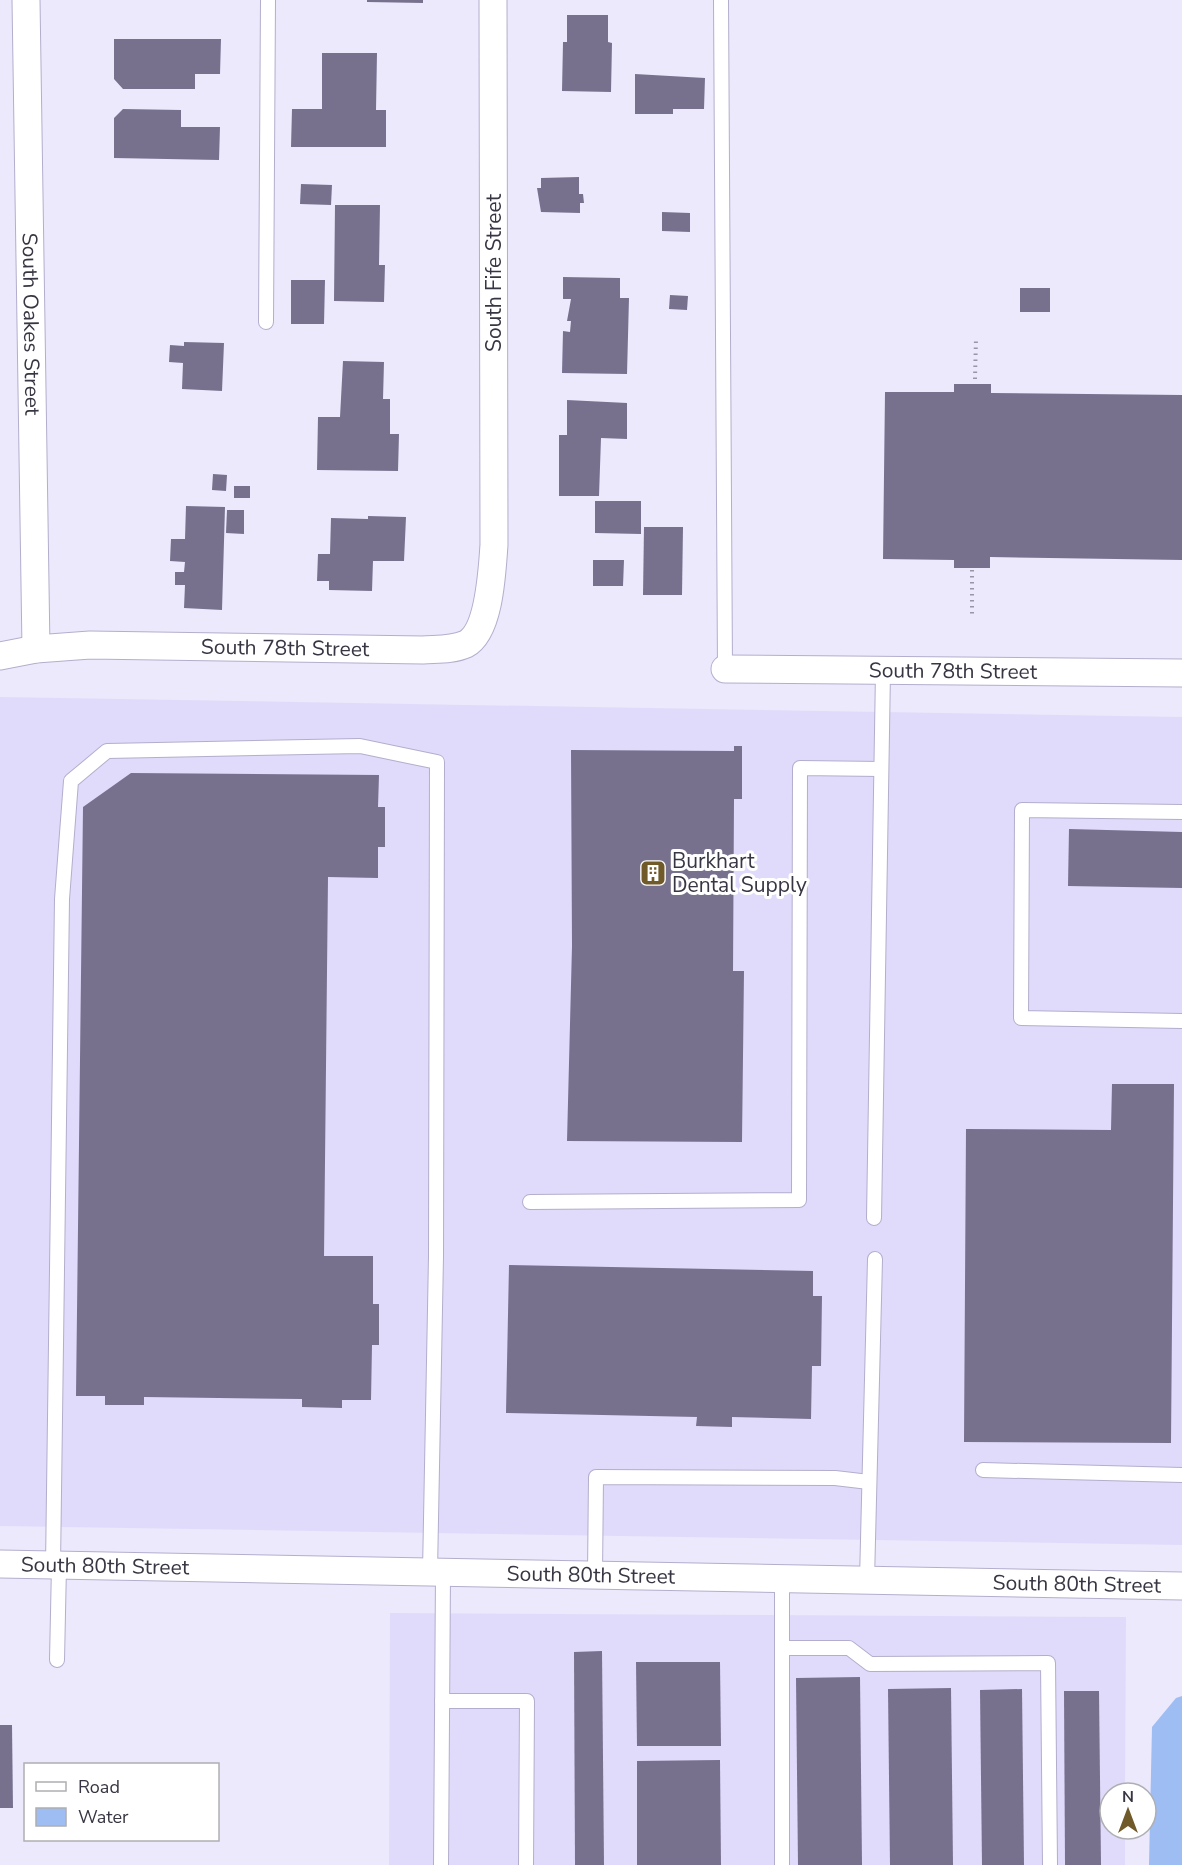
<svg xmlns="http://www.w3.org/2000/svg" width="1182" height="1865" font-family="'Nunito Sans',sans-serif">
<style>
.built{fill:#e0dbfa}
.water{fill:#9dbdf3}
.building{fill:#77718e}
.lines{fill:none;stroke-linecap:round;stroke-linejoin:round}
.lane-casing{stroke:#b3aecd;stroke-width:16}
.street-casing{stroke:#b3aecd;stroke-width:29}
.path{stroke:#9895a5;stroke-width:4;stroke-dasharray:1.5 4.5;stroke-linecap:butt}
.lane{stroke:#fff;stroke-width:14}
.street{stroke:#fff;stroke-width:27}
.labels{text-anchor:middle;stroke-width:6;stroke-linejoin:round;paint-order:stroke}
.street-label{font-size:21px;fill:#383642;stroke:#fff}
.poi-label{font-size:21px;fill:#383642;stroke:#fff;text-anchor:start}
</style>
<rect width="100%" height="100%" fill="#ece9fc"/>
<g class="built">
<polygon points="0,697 1182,717 1182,1545 0,1526"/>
<polygon points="390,1613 1126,1617 1125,1793 1110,1793 1110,1829 1125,1829 1125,1865 389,1865"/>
</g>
<polygon class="water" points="1182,1696 1182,1865 1149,1865 1152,1727 1176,1698"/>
<g class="building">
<polygon points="367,0 423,0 423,3 367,2"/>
<polygon points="567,15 608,15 608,42 612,43 611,92 562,91 563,42 567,42"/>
<polygon points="114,39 221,39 220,74 195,74 195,89 123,89 114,79"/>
<polygon points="322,53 377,53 376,110 386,110 386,147 291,147 292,109 322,109"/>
<polygon points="635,74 705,78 704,109 673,109 673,114 635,114"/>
<polygon points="123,109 181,110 181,127 220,127 219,160 114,158 114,118"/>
<polygon points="579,177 579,194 583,194 584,203 580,203 580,213 541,212 537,188 541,188 541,178"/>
<polygon points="301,184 332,185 331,205 300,204"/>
<polygon points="335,205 380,205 379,265 385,265 384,302 334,301"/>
<polygon points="662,212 690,213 690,232 662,231"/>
<polygon points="563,277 620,278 620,298 629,298 627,374 562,373 563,331 570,332 571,321 567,321 571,299 563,299"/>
<polygon points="291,280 325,280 324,324 291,324"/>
<rect x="1020" y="288" width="30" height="24"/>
<polygon points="670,295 688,296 687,310 669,309"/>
<polygon points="184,342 224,343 222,391 182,389 183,363 169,362 170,345 184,346"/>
<polygon points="343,361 384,362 383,399 390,399 390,434 399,434 398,471 317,470 318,417 340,417"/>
<polygon points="954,384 991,384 991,393 1182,395 1182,560 990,557 990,568 954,568 954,560 883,559 885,392 954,392"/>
<polygon points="567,400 627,403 627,439 601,438 599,496 559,496 559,435 567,435"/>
<polygon points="213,474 227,475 226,491 212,490"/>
<rect x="234" y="486" width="16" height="12"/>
<polygon points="595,501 641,501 641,534 595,533"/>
<polygon points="186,506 225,507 222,610 184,608 185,585 175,585 175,572 184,572 185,562 170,561 171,539 185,539"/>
<polygon points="227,510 244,510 244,534 226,533"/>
<polygon points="368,516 406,517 404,561 373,561 372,591 329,590 329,581 317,581 318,554 330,554 331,518 368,519"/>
<polygon points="644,527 683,527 682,595 643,595"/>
<polygon points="593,560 624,560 623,586 593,586"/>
<polygon points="734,746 742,746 742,799 734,799 733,971 744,971 742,1142 567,1141 572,946 571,750 734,751"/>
<polygon points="131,773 379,775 378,807 385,807 385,847 378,847 378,878 328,877 324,1256 373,1256 373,1304 379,1304 379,1345 372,1345 371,1400 342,1400 342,1408 302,1407 302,1399 144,1397 144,1405 105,1405 105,1396 76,1396 83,807"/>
<polygon points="1069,829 1182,832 1182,888 1068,886"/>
<polygon points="1112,1084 1174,1084 1171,1443 964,1442 966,1129 1111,1130"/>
<polygon points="509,1265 813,1271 813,1296 822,1296 821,1366 812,1366 811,1419 732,1417 732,1427 696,1426 697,1417 506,1413"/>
<polygon points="602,1651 604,1865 575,1865 574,1652"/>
<polygon points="636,1662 720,1662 721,1746 637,1746"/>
<polygon points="860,1677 862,1865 798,1865 796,1678"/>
<polygon points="951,1688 953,1865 890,1865 888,1689"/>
<polygon points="1022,1689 1024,1865 982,1865 980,1690"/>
<polygon points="1064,1691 1099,1691 1101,1865 1065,1865"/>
<polygon points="0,1725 12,1725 13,1808 0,1808"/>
<polygon points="720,1760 721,1865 637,1865 637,1761"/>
</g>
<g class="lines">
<g class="lane-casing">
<g id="lane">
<polyline points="721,0 725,669"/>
<polyline points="266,322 268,0"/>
<polyline points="1182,812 1022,810 1021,1018 1182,1021"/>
<polyline points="530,1202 799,1200 800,768 881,769"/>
<polyline points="874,1218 883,671"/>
<polyline points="983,1470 1182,1475"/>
<polyline points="53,1566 62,899 71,781 107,751 360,746 437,762 436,1256 430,1572"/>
<polyline points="595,1575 596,1477 835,1478 869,1482"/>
<polyline points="782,1579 782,1865"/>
<polyline points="867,1580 875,1259"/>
<polyline points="782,1648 849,1648 870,1664 1048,1663 1050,1865"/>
<polyline points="57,1660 59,1566"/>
<polyline points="442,1701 527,1701 526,1865"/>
<polyline points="441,1865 443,1573"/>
</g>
</g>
<g class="street-casing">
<g id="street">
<path id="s1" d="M 26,0 L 36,649"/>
<path id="s2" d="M 0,656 L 36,649 L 90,645 L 423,650 C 437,649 453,650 466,644 C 490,631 492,570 494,545 L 493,0"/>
<path id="s3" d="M 725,669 L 1182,673"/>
<path id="s4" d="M 0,1564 L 1182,1586"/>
</g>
</g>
<g class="path">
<polyline points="975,379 976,338"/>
<polyline points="972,570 972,614"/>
</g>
<use href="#lane" class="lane"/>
<use href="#street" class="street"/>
</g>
<defs>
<g id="building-square" transform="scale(1.35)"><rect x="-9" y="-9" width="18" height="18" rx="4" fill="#705a29" stroke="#fff"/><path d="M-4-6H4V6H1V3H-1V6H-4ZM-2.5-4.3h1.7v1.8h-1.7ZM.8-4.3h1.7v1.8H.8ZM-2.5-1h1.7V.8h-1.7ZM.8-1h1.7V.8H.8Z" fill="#fff"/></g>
</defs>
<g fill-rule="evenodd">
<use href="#building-square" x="653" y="873"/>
</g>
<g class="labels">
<g class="street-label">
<text transform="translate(494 273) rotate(-90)" y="7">South Fife Street</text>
<text dy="7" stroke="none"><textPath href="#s1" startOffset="324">South Oakes Street</textPath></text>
<text dy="7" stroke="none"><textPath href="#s2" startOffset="286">South 78th Street</textPath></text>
<text dy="7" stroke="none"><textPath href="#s3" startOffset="228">South 78th Street</textPath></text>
<text dy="7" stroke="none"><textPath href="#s4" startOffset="105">South 80th Street</textPath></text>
<text dy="7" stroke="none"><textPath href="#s4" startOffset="591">South 80th Street</textPath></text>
<text dy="7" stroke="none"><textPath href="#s4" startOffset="1077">South 80th Street</textPath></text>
</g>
<g class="poi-label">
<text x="672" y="868">Burkhart<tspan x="672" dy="24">Dental Supply</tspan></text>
</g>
</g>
<rect x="24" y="1763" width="195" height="78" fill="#ffffff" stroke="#afafb3" stroke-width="1.5"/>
<rect x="36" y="1782" width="30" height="9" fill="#ffffff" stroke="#afafb3" stroke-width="1.5"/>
<text x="78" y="1793" font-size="18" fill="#383642">Road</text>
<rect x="36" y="1808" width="30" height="18" fill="#9dbdf3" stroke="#afafb3" stroke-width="1.5"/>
<text x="78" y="1823" font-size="18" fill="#383642">Water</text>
<g transform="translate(1128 1811)"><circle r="28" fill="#ffffff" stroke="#afafb3" stroke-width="1.5"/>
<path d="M0-4.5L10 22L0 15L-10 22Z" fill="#705a29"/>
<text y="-9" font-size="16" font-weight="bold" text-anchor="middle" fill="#383642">N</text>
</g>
</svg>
